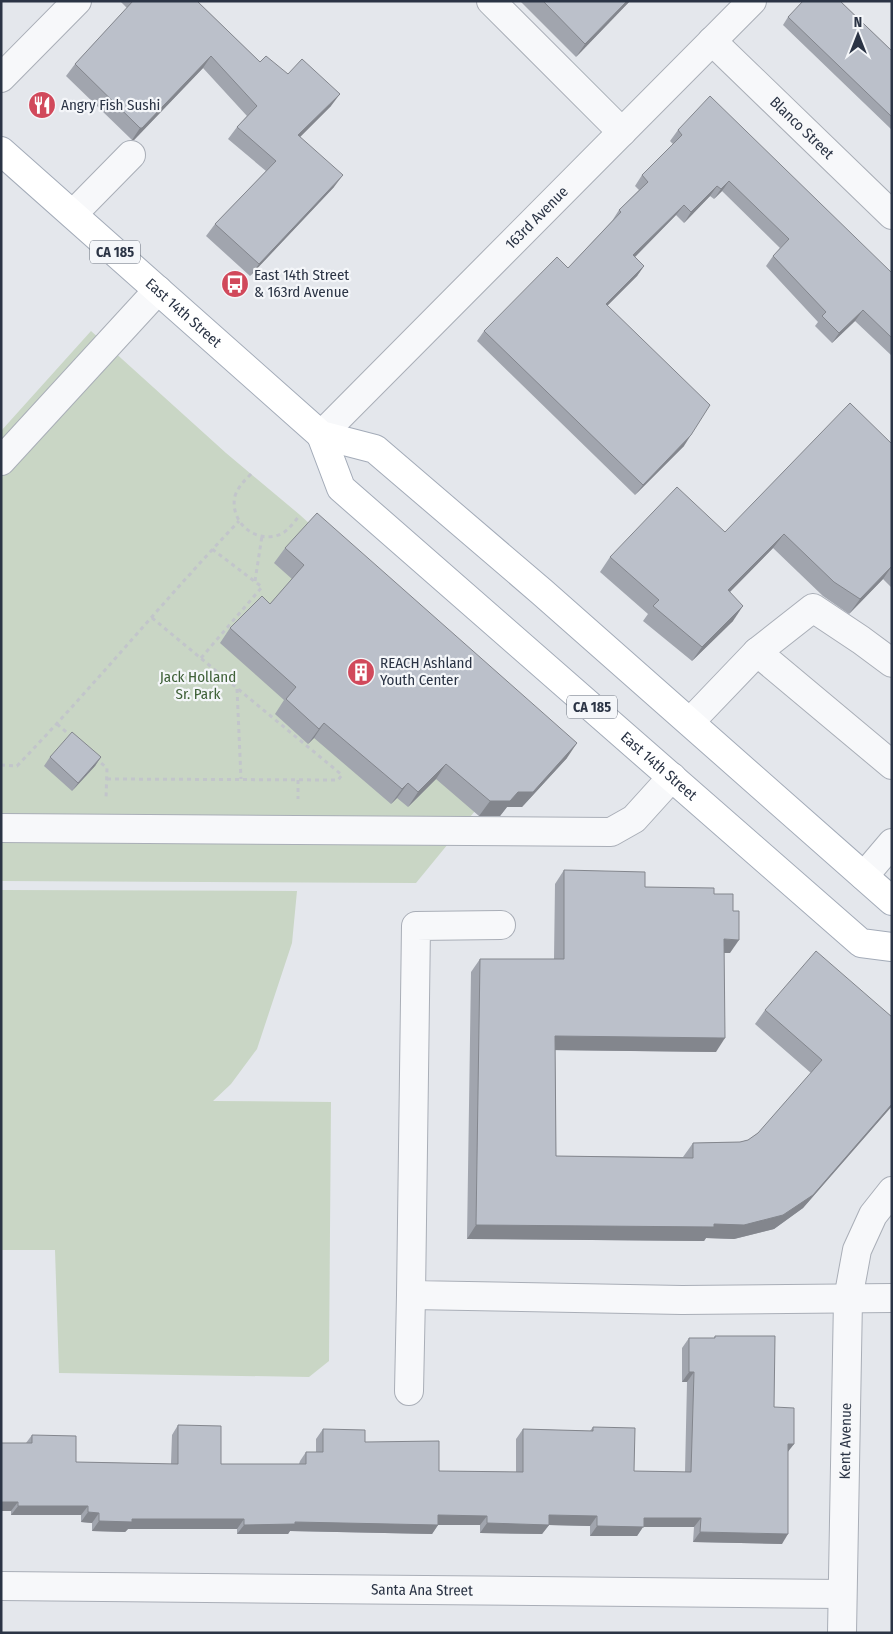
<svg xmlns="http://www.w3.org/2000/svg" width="893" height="1634" font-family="'Fira Sans Condensed',sans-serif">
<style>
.green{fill:#c9d6c5}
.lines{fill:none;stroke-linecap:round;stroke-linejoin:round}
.minor-casing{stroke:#a9aeb7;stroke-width:30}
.major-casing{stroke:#a3abb8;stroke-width:30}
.path{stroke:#c2c5cb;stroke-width:3;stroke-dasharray:4 4;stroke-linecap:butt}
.minor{stroke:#f7f8fa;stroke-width:28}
.major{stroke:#fff;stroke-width:28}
.wall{fill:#a1a5ae}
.shaded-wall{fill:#83868d}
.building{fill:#bbc0ca;stroke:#83868d}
.labels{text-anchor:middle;stroke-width:4.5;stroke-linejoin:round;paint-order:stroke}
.shield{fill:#f4f6f9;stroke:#676e7b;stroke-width:1}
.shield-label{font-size:14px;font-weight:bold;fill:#2b3445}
.poi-label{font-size:15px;fill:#2b3445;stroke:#f4f6f9;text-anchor:start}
.street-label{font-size:15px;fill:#2b3445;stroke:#f4f6f9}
.park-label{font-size:15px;fill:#3f6138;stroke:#f4f6f9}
</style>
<rect width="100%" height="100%" fill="#e4e7ec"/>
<g class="green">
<polygon points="91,331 226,453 300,515 539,733 416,883 1,881 1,431"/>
<polygon points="1,890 297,891 292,943 257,1049 231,1084 213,1101 331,1102 329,1361 309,1377 59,1373 55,1250 1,1250"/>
</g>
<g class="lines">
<g class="minor-casing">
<g id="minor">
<polyline points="491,1 622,132"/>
<path id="s1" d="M 712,41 L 892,215"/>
<polyline points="1,78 77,1"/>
<polyline points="73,214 131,155"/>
<path id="s2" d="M 321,435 L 752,1"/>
<polyline points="1,461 158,290"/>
<polyline points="757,652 892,765"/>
<polyline points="690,722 757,652 813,608 861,640 892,663"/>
<polyline points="1,828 611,832 634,819 672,777"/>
<polyline points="864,876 892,843"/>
<polyline points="501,925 416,926 411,1295 682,1300 892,1298"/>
<polyline points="409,1391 411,1295"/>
<path id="s3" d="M 1,1586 L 842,1594"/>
<path id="s4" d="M 842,1633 L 848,1299 L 857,1250 L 873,1215 L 892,1191"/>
</g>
</g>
<g class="major-casing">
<g id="major">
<path id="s5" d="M 1,151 L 321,435 L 375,449 L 542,592 L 892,901"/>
<path id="s6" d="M 321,435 L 341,488 L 861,943 L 892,947"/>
</g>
</g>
<g class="path">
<path d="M 251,474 C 244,481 238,487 235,496 C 229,522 256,545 281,534 C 289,530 294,522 300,515"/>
<polyline points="255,581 262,536"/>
<polyline points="201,658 262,587 212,549"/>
<polyline points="237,689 241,779"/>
<polyline points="57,724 72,737"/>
<polyline points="95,758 107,768 106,799"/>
<path d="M 1,765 L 17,766 C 94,686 163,601 239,521"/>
<polyline points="107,779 338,780 342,775 151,617"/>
<polyline points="298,780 298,799"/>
</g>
<use href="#minor" class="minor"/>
<use href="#major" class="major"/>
</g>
<g class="wall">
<polygon points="120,1 197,1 260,62 288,74 331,106 300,137 334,187 250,276 206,236 215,224 266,171 228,139 237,127 247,116 203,68 134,140 132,140 66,76 75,64 127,8"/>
<polygon points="520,1 630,1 576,57"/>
<polygon points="841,1 841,2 892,51 892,130 783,25 788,17"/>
<polygon points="678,130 892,273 892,356 855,321 832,343 815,326 818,322 766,266 773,256 780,248 722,191 714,199 710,196 684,223 676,215 635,257 644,266 637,276 607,306 684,446 635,495 477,341 484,331 568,268 612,221 619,210 639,190 635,186 642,175 673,144 670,141"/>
<polygon points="892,444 892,588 883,579 849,614 823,596 773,548 730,592 733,621 692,661 643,621 648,614 600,572 610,557 725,532"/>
<polygon points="285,548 567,758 522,807 507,807 500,816 479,816 436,779 408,807 397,798 391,804 314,738 308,744 275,714 284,700 220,643 230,628 270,604 292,579 274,563"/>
<polygon points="50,757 101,757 95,766 72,791 44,766"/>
<polygon points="564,870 645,887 714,894 730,953 724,953 716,1052 555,1050 556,1156 683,1157 693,1143 740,1142 748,1140 758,1133 811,1073 755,1024 765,1010 892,1017 892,1106 803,1208 774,1229 734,1239 706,1238 704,1241 467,1239 471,972 480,959 554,959 555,884"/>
<polygon points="715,1336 774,1407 794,1444 788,1451 782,1544 693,1542 694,1527 643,1527 637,1536 590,1536 590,1526 549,1525 542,1534 480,1533 480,1525 438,1525 432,1534 290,1531 288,1534 237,1534 237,1529 128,1529 125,1532 92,1531 92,1523 81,1522 81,1515 11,1515 11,1511 1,1511 1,1443 26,1443 32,1435 76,1462 171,1464 172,1435 178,1425 221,1464 299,1464 300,1461 306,1452 316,1452 316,1439 323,1429 365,1442 439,1471 516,1472 516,1439 523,1429 590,1431 593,1427 634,1471 685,1472 687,1382 682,1382 682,1348 689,1338 714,1338"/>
</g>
<g class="shaded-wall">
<polygon points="627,1 630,1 576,57 585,44"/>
<polygon points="211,56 203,68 134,140 132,140 140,128"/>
<polygon points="340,94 331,106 290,147 298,135"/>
<polygon points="343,175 334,187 250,276 259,264"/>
<polygon points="729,181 722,191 714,199 721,189"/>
<polygon points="717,186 710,196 684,223 691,212"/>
<polygon points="684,205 676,215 626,266 633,255"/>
<polygon points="644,266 637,276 598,315 606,304"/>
<polygon points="863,310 855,321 832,343 839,333"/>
<polygon points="691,435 684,446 635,495 643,485"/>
<polygon points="784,534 773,548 717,605 728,590"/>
<polygon points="892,566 883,579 849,614 860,599"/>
<polygon points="743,606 733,621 692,661 702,647"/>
<polygon points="324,723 314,738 308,744 319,729"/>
<polygon points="577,743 567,758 522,807 507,807 500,816 479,816 490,801 518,792"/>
<polygon points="101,757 95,766 72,791 78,783"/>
<polygon points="446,764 436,779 408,807 418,792"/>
<polygon points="408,783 397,798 391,804 402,789"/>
<polygon points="724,939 739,940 730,953 715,953"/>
<polygon points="555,1036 725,1038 716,1052 545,1050"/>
<polygon points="892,1104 892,1106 803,1208 774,1229 734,1239 706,1238 704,1241 467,1239 476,1225 714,1224"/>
<polygon points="689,1372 694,1372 687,1382 682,1382"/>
<polygon points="788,1444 794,1444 787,1453"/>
<polygon points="1,1502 18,1502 11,1511 1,1511"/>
<polygon points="18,1506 88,1506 81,1515 11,1515"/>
<polygon points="88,1512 99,1513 92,1523 81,1522"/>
<polygon points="438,1515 487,1516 480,1525 438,1525 432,1534 290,1531 288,1534 237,1534 244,1525"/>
<polygon points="549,1515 597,1516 590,1526 549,1525 542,1534 480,1533 487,1523"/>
<polygon points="644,1518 701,1518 694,1527 643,1527 637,1536 590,1536 597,1526"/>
<polygon points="132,1519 244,1519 237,1529 128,1529 125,1532 92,1531 99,1521"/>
<polygon points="700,1532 788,1534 782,1544 693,1542"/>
</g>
<g class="building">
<polygon points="133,1 197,1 260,62 266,56 288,74 302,59 340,94 298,135 343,175 259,264 215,224 276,161 237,127 257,106 211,56 142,128 140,128 75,64"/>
<polygon points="543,1 627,1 585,44"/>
<polygon points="803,1 840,1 892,51 892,117 788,17"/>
<polygon points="710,96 892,273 892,338 863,310 839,333 822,316 826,312 773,256 789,239 729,181 721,189 717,186 691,212 684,205 633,255 644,266 606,304 710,405 691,435 643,485 484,331 557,257 568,268 621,212 619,210 648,182 642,175 682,135 678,130"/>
<polygon points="850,403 892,444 892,566 860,599 834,582 784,534 728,590 743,606 702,647 653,606 659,600 610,557 677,487 725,532"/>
<polygon points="317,513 577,743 533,792 518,792 510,801 490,801 446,764 418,792 408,783 402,789 324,723 319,729 286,699 296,687 230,628 262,596 270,604 304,565 285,548"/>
<polygon points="72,732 101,757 78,783 50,757"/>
<polygon points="564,870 645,872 645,887 714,888 714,894 733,894 733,911 739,911 739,940 724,939 725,1038 555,1036 556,1156 693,1158 693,1143 740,1142 748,1140 758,1133 822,1060 765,1010 816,951 892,1017 892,1104 813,1195 783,1215 744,1225 714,1224 714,1227 476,1225 480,959 564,959"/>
<polygon points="715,1336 775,1336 774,1407 794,1408 794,1444 788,1444 788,1534 700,1532 701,1518 644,1518 644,1527 597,1526 597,1516 549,1515 549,1525 487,1523 487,1516 438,1515 438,1525 295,1522 295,1524 244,1525 244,1519 132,1519 132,1522 99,1521 99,1513 88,1512 88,1506 18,1506 18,1502 1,1502 1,1443 32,1443 32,1435 76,1436 76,1462 178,1464 178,1425 221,1426 221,1464 306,1464 306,1452 323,1452 323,1429 365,1430 365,1442 439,1441 439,1471 523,1472 523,1429 593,1431 593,1427 635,1428 634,1471 691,1472 694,1372 689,1372 689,1338 715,1338"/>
</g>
<defs>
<g id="restaurant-disc" transform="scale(1.4375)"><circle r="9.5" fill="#d1495b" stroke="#f4f6f9"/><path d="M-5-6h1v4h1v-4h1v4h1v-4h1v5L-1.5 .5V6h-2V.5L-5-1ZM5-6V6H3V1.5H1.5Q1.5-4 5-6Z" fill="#fff"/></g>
<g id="bus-disc" transform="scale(1.4375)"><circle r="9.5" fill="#d1495b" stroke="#f4f6f9"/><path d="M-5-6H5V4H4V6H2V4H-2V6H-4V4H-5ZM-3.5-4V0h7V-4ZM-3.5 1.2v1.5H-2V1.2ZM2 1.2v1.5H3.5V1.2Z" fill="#fff"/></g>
<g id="building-disc" transform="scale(1.4375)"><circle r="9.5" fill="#d1495b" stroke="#f4f6f9"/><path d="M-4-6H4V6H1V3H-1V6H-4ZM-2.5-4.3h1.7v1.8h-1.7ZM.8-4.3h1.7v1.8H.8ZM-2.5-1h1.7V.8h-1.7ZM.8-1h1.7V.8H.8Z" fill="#fff"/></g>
</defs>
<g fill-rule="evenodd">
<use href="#restaurant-disc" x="42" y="105"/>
<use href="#bus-disc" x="235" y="284"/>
<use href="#building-disc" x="361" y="672"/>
</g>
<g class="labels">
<g class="shield">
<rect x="90" y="240.5" width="50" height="23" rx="4"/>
<rect x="567" y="695.5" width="50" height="23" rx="4"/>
</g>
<g class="shield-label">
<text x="115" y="257">CA 185</text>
<text x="592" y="712">CA 185</text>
</g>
<g class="poi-label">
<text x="61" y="110">Angry Fish Sushi</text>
<text x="254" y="280">East 14th Street<tspan x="254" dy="17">&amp; 163rd Avenue</tspan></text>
<text x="380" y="668">REACH Ashland<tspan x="380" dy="17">Youth Center</tspan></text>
</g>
<g class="street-label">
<text dy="5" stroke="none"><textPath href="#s1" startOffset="125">Blanco Street</textPath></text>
<text dy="5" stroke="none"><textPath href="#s2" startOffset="306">163rd Avenue</textPath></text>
<text dy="5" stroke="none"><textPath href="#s5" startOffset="244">East 14th Street</textPath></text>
<text dy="5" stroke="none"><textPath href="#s6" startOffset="479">East 14th Street</textPath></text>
<text dy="5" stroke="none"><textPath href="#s4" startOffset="192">Kent Avenue</textPath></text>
<text dy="5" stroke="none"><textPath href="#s3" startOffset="421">Santa Ana Street</textPath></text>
</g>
<g class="park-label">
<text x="198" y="682">Jack Holland<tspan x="198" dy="17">Sr. Park</tspan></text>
</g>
</g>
<rect width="893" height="1634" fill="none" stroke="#2b3445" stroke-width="5"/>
<g transform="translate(858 35)" stroke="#f4f6f9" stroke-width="4" paint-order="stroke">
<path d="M0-4L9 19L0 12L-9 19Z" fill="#2b3445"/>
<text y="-8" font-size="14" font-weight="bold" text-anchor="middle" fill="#2b3445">N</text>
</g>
</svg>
